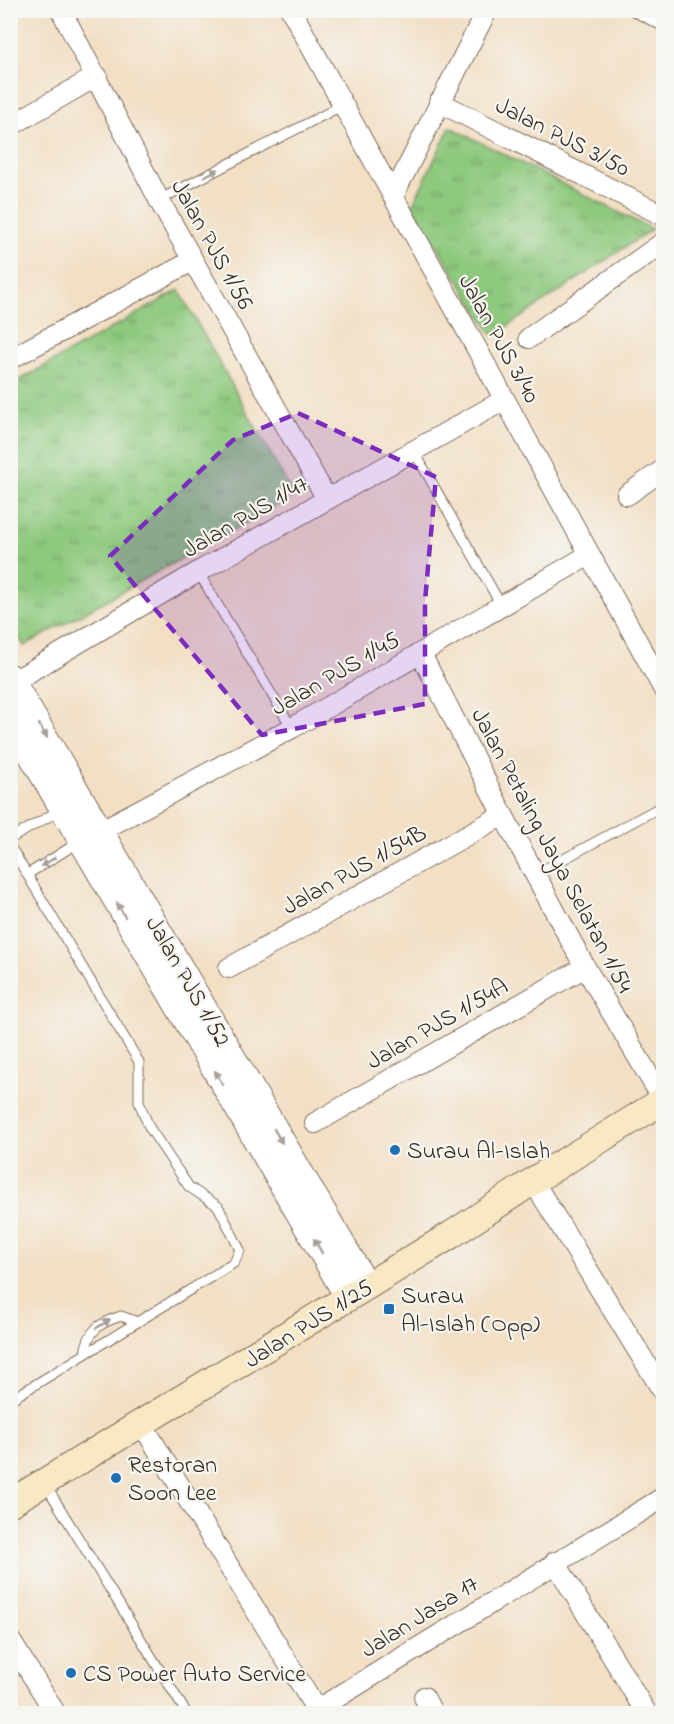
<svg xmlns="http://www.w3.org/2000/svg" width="674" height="1724" font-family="'Indie Flower',sans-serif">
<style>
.grass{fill:url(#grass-tufts);stroke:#647a4e;stroke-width:1.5}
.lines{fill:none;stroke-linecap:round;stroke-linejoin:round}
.service-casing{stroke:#7b6958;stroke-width:11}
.minor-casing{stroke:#7b6958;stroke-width:22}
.tertiary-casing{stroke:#7b6958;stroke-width:26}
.secondary-casing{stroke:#7b6958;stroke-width:29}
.service{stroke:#fff;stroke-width:9}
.minor{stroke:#fff;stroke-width:20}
.tertiary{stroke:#fff;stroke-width:24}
.secondary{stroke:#f8e8c3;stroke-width:27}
.oneway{fill:#a79f9a}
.marked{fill:#7b2cbf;fill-opacity:0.2;stroke:#7b2cbf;stroke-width:4.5;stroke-dasharray:12 8;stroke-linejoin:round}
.poi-dot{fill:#1f6fb2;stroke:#f6f6f2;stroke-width:2}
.labels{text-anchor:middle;stroke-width:4.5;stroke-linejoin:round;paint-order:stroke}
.street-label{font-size:24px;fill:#3b2a1e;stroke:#f6f6f2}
.poi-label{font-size:24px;fill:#3b2a1e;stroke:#f6f6f2;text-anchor:start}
</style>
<defs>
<pattern id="grass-tufts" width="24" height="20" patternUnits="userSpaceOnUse" patternTransform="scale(1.5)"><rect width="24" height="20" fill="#8ec97e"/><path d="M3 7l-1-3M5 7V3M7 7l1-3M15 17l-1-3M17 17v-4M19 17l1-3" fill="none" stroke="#75a367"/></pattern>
</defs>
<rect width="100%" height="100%" fill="#f6f6f2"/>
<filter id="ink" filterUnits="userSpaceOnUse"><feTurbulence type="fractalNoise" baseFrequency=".0167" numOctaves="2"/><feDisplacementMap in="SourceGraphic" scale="12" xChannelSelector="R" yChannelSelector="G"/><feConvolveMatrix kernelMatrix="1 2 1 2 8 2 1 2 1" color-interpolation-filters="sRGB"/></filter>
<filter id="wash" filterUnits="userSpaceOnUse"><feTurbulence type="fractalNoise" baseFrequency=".008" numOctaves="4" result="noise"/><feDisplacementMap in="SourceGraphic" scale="24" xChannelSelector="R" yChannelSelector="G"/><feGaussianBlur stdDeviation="1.35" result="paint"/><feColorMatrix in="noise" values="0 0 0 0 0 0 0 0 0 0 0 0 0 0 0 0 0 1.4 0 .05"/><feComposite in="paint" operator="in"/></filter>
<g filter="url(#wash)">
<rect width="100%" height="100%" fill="#f2dfc4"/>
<g class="grass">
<polygon points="450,127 652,229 493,336 412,206"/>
<polygon points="179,290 294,496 24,646 10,622 11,385"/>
</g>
</g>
<g filter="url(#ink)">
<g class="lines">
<g class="service-casing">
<g id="service">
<polyline points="631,10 664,27"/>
<polyline points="159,200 343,105"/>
<polyline points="414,451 501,605"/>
<polyline points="198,572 292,728"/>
<polyline points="10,839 60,810"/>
<polyline points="10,846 139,1062 139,1102 149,1127 189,1187 218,1206 240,1250 234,1263 10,1400"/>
<polyline points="28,874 79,842"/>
<polyline points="536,874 664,805"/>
<path d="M 85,1354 C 88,1330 99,1323 121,1316 L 138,1322"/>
<polyline points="45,1484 187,1714"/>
</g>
</g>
<g class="minor-casing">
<g id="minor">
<polyline points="61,10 159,200 327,499"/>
<polyline points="291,10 664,690"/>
<polyline points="439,102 664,216"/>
<polyline points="10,126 97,76"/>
<polyline points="393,196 487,10"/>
<polyline points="529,338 664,242"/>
<polyline points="10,359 192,261"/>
<polyline points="627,495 664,469"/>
<polyline points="421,654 503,815 585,967 663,1100"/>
<polyline points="14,681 198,572 504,400"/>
<polyline points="102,830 292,728 589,555"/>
<polyline points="229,968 503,815"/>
<polyline points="315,1123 585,967"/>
<polyline points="533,1181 664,1393"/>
<polyline points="142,1424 316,1709"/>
<polyline points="555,1562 647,1714"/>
<polyline points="10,1640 56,1714"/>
<polyline points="424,1697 433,1714"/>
<polyline points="10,1711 12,1714"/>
<polyline points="310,1714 664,1497"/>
</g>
</g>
<g class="tertiary-casing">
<g id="tertiary">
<polyline points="10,676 367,1285"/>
<polyline points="10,720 347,1297"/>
</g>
</g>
<g class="secondary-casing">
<polyline id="secondary" points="10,1503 451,1235 533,1181 664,1100"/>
</g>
<use href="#service" class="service"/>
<use href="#minor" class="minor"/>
<use href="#tertiary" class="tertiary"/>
<use href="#secondary" class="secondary"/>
</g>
<defs><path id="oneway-solid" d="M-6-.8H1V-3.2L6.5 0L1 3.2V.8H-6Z" transform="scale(1.5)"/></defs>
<g class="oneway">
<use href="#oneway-solid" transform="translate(211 173) rotate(-27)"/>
<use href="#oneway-solid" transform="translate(43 731) rotate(59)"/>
<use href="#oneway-solid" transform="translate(48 862) rotate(149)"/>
<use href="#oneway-solid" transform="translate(121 910) rotate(-120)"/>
<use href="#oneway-solid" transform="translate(219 1078) rotate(-120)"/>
<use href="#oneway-solid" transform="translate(278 1136) rotate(60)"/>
<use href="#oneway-solid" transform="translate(318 1246) rotate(-120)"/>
<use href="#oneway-solid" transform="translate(103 1324) rotate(-31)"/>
</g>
</g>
<path class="marked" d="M 298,413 L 436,477 L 425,601 L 425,704 L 262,735 L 110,556 L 233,440 Z"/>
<g class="poi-dot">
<circle cx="395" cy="1150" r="6"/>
<rect x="383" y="1303" width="12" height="12" rx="3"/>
<circle cx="116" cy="1478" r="6"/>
<circle cx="71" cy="1673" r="6"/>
</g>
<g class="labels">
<g class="street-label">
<text transform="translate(563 136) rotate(27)" y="8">Jalan PJS 3/50</text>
<text transform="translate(213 244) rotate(61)" y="8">Jalan PJS 1/56</text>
<text transform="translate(500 338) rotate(61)" y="8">Jalan PJS 3/40</text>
<text transform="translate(245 516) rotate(-30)" y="8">Jalan PJS 1/47</text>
<text transform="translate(335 673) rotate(-30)" y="8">Jalan PJS 1/45</text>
<text transform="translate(553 850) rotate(62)" y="8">Jalan Petaling Jaya Selatan 1/54</text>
<text transform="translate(354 869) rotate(-29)" y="8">Jalan PJS 1/54B</text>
<text transform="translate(189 981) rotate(60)" y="8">Jalan PJS 1/52</text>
<text transform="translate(437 1023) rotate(-30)" y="8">Jalan PJS 1/54A</text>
<text transform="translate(308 1323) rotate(-32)" y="8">Jalan PJS 1/25</text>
<text transform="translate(419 1616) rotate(-32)" y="8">Jalan Jasa 17</text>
</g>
<g class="poi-label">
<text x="407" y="1158">Surau Al-Islah</text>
<text x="401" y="1303">Surau<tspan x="401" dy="28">Al-Islah (Opp)</tspan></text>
<text x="128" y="1472">Restoran<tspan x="128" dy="28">Soon Lee</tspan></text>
<text x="83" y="1681">CS Power Auto Service</text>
</g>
</g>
<rect width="674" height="1724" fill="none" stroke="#f6f6f2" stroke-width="36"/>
</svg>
